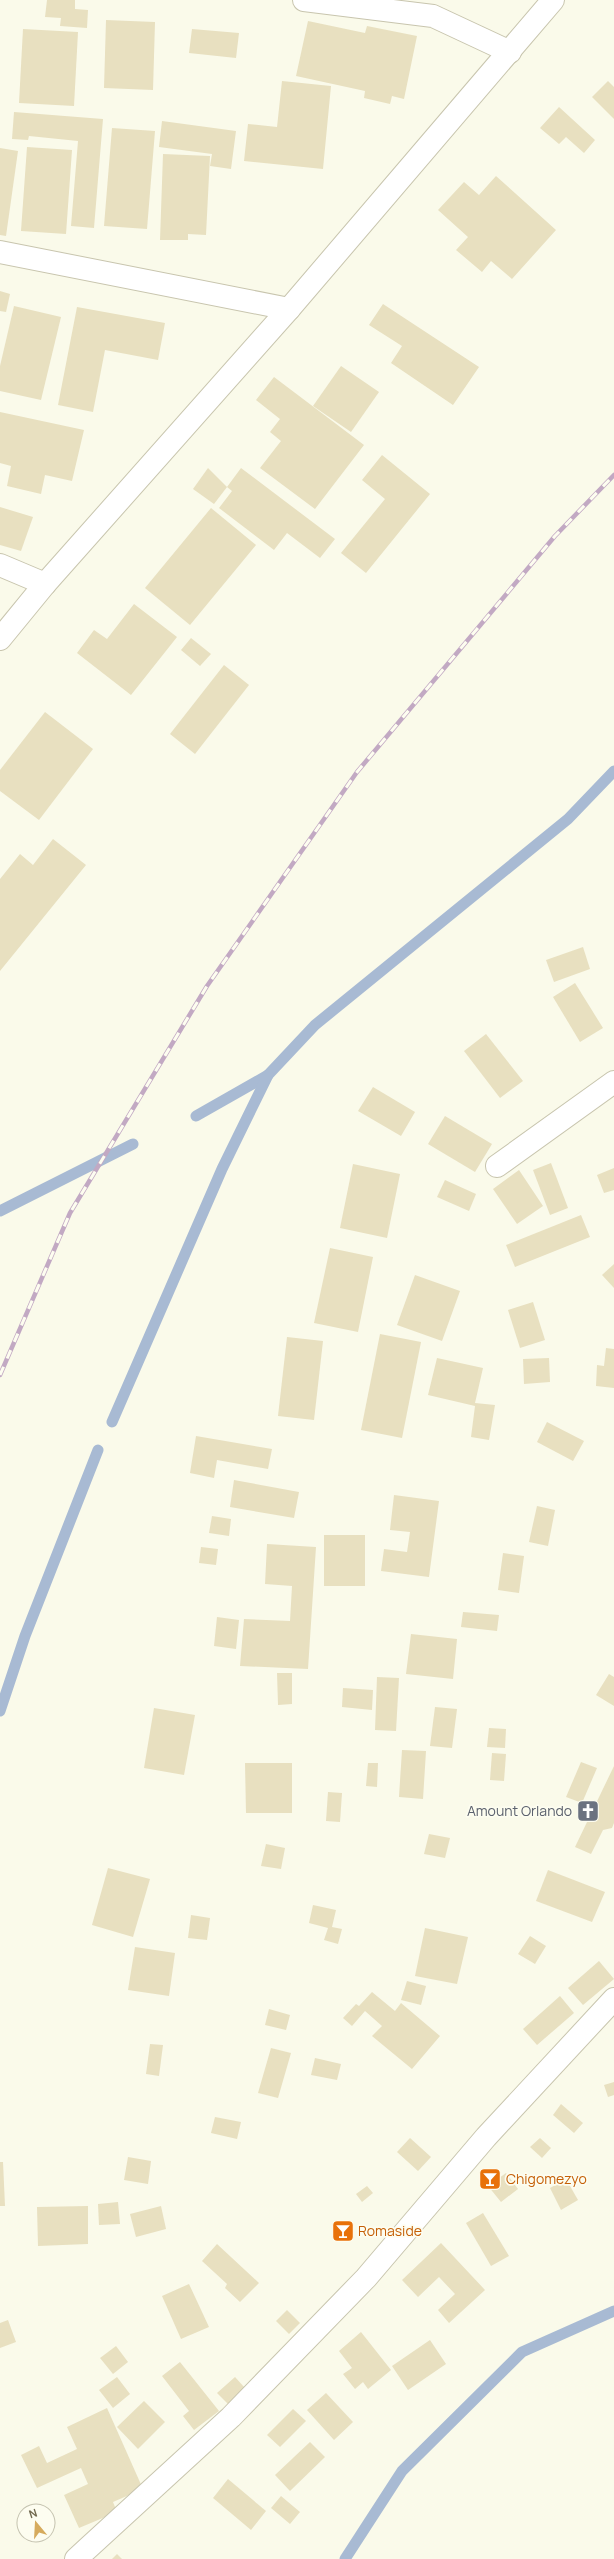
<svg xmlns="http://www.w3.org/2000/svg" width="614" height="2559" font-family="Manrope,sans-serif">
<style>
.lines{fill:none;stroke-linecap:round;stroke-linejoin:round}
.stream{stroke:#a8bad3;stroke-width:11}
.building{fill:#e8e0c0}
.minor-casing{stroke:#c8c5ae;stroke-width:24}
.tertiary-casing{stroke:#c8c5ae;stroke-width:24}
.minor{stroke:#fff;stroke-width:22}
.tertiary{stroke:#fff;stroke-width:22}
.rail-casing{stroke:#c2a9c3;stroke-width:4.5}
.rail{stroke:#fdfdf0;stroke-width:3;stroke-dasharray:9;stroke-linecap:butt}
.labels{text-anchor:middle;stroke-width:3.5;stroke-linejoin:round;paint-order:stroke}
.worship-label{font-size:14px;fill:#5b616d;stroke:#fdfdf0;text-anchor:end}
.food-label{font-size:14px;fill:#c56008;stroke:#fdfdf0;text-anchor:start}
</style>
<rect width="100%" height="100%" fill="#fafaea"/>
<g class="lines">
<g class="stream">
<polyline points="196,1116 268,1075 315,1025 568,819 614,771"/>
<polyline points="0,1211 133,1144"/>
<polyline points="112,1422 222,1169 268,1075"/>
<polyline points="0,1711 25,1636 98,1450"/>
<polyline points="345,2559 402,2471 522,2352 614,2311"/>
</g>
</g>
<g class="building">
<polygon points="47,0 75,0 75,9 88,10 87,28 60,26 61,18 45,17"/>
<polygon points="106,20 155,22 153,90 104,88"/>
<polygon points="308,21 365,33 367,26 417,36 404,99 392,96 390,104 364,98 365,91 296,76"/>
<polygon points="23,29 78,32 74,106 19,103"/>
<polygon points="192,29 239,33 236,58 189,53"/>
<polygon points="282,81 331,86 323,169 244,161 248,124 277,127"/>
<polygon points="608,81 614,87 614,119 592,97"/>
<polygon points="559,107 595,140 584,153 566,137 559,144 540,128"/>
<polygon points="14,112 103,119 94,228 71,226 78,141 29,136 28,140 12,139"/>
<polygon points="162,121 236,131 231,169 210,166 212,154 159,147"/>
<polygon points="112,128 155,131 147,229 104,226"/>
<polygon points="27,147 72,150 66,234 21,231"/>
<polygon points="0,148 18,151 6,236 0,235"/>
<polygon points="163,154 210,156 206,235 188,234 188,240 160,240"/>
<polygon points="496,176 556,230 512,279 491,261 482,272 456,250 468,237 438,210 464,182 479,195"/>
<polygon points="0,291 10,294 6,312 0,311"/>
<polygon points="383,304 479,367 453,405 391,363 402,346 369,325"/>
<polygon points="14,306 61,317 41,400 0,391 0,366"/>
<polygon points="77,307 165,323 158,360 105,350 93,412 58,405"/>
<polygon points="341,366 379,392 351,432 313,406"/>
<polygon points="274,377 364,445 315,509 260,468 281,441 270,432 280,419 256,400"/>
<polygon points="0,412 84,430 72,481 45,475 41,494 7,486 11,466 0,463"/>
<polygon points="382,455 430,494 366,573 341,553 385,499 362,480"/>
<polygon points="208,468 227,487 214,504 193,489"/>
<polygon points="241,468 335,539 320,558 287,533 274,550 219,508 232,491 227,487"/>
<polygon points="0,507 33,517 21,551 0,545"/>
<polygon points="211,508 256,545 190,625 145,588"/>
<polygon points="134,604 177,637 131,695 77,653 94,630 107,639"/>
<polygon points="191,638 211,654 200,666 181,650"/>
<polygon points="224,665 249,685 195,754 170,734"/>
<polygon points="45,712 93,749 39,820 0,791 0,770"/>
<polygon points="53,839 86,865 0,971 0,879 20,854 33,865"/>
<polygon points="583,947 590,969 554,982 546,960"/>
<polygon points="575,983 603,1028 580,1042 553,997"/>
<polygon points="486,1034 523,1081 500,1098 464,1051"/>
<polygon points="373,1087 415,1112 401,1136 358,1111"/>
<polygon points="445,1116 492,1144 475,1172 428,1144"/>
<polygon points="551,1163 568,1208 550,1215 533,1170"/>
<polygon points="353,1164 400,1174 387,1238 340,1228"/>
<polygon points="614,1168 614,1190 604,1193 597,1175"/>
<polygon points="519,1170 543,1206 517,1224 493,1189"/>
<polygon points="445,1180 476,1194 469,1211 437,1197"/>
<polygon points="581,1215 590,1237 515,1267 506,1245"/>
<polygon points="330,1248 373,1257 358,1332 314,1323"/>
<polygon points="614,1264 614,1288 602,1275"/>
<polygon points="415,1275 460,1291 442,1341 397,1325"/>
<polygon points="533,1302 545,1340 520,1348 508,1310"/>
<polygon points="380,1334 421,1342 402,1438 361,1430"/>
<polygon points="287,1337 323,1341 314,1420 278,1416"/>
<polygon points="606,1348 614,1349 614,1388 596,1386 597,1365 604,1366"/>
<polygon points="437,1358 483,1368 475,1403 495,1405 489,1440 471,1437 475,1406 428,1395"/>
<polygon points="549,1358 550,1382 524,1384 523,1359"/>
<polygon points="547,1422 584,1441 573,1461 537,1442"/>
<polygon points="196,1436 272,1449 268,1469 217,1460 214,1478 190,1473"/>
<polygon points="234,1480 299,1492 294,1518 230,1507"/>
<polygon points="394,1495 439,1501 429,1577 381,1571 384,1549 407,1552 410,1532 390,1530"/>
<polygon points="537,1506 555,1510 548,1546 529,1542"/>
<polygon points="212,1516 231,1519 229,1536 209,1533"/>
<rect x="324" y="1535" width="41" height="51"/>
<polygon points="267,1544 316,1547 308,1669 240,1666 244,1619 290,1621 292,1586 265,1584"/>
<polygon points="201,1547 218,1549 216,1565 199,1563"/>
<polygon points="503,1553 524,1556 519,1593 498,1590"/>
<polygon points="463,1612 499,1615 497,1631 461,1627"/>
<polygon points="217,1617 239,1620 236,1649 214,1646"/>
<polygon points="411,1634 457,1639 453,1679 406,1674"/>
<polygon points="277,1673 292,1673 292,1704 278,1705"/>
<polygon points="609,1674 614,1677 614,1706 596,1695"/>
<polygon points="377,1677 399,1678 396,1731 375,1730"/>
<polygon points="343,1688 373,1690 372,1710 342,1707"/>
<polygon points="435,1707 457,1709 452,1748 430,1746"/>
<polygon points="154,1708 195,1715 184,1775 144,1768"/>
<polygon points="489,1728 506,1729 505,1748 487,1747"/>
<polygon points="402,1750 426,1751 423,1799 399,1797"/>
<polygon points="492,1753 506,1754 504,1781 490,1780"/>
<polygon points="581,1762 597,1768 582,1803 566,1797"/>
<polygon points="245,1763 292,1763 292,1813 246,1813"/>
<polygon points="368,1763 378,1763 377,1787 366,1786"/>
<polygon points="614,1766 614,1823 612,1828 603,1830 591,1854 575,1847"/>
<polygon points="328,1792 342,1793 340,1822 326,1821"/>
<polygon points="429,1834 450,1838 445,1858 424,1854"/>
<polygon points="266,1844 285,1848 281,1869 261,1866"/>
<polygon points="108,1868 150,1879 133,1937 92,1925"/>
<polygon points="548,1870 605,1892 592,1922 536,1901"/>
<polygon points="313,1905 336,1910 332,1927 342,1929 338,1944 324,1940 328,1928 309,1923"/>
<polygon points="191,1915 210,1918 207,1940 188,1938"/>
<polygon points="425,1928 468,1937 457,1984 415,1976"/>
<polygon points="530,1936 546,1946 535,1964 518,1954"/>
<polygon points="135,1947 175,1953 169,1996 128,1990"/>
<polygon points="599,1961 614,1979 583,2005 568,1988"/>
<polygon points="407,1981 426,1986 421,2005 401,2000"/>
<polygon points="372,1992 395,2011 401,2003 440,2036 412,2069 372,2036 382,2026 365,2011 352,2026 343,2018 356,2004 359,2006"/>
<polygon points="560,1996 574,2013 537,2045 523,2029"/>
<polygon points="269,2009 290,2015 286,2030 265,2025"/>
<polygon points="150,2044 163,2045 159,2076 146,2074"/>
<polygon points="271,2048 291,2053 278,2098 258,2093"/>
<polygon points="315,2058 341,2064 337,2080 311,2075"/>
<polygon points="614,2082 614,2095 608,2097 604,2085"/>
<polygon points="561,2104 583,2123 574,2133 553,2115"/>
<polygon points="215,2117 241,2122 237,2139 211,2133"/>
<polygon points="410,2138 431,2157 418,2171 397,2152"/>
<polygon points="540,2138 551,2148 542,2158 530,2147"/>
<polygon points="128,2157 151,2161 148,2184 124,2180"/>
<polygon points="0,2162 3,2162 5,2206 0,2206"/>
<polygon points="506,2173 518,2189 501,2202 488,2186"/>
<polygon points="566,2179 578,2200 561,2210 550,2188"/>
<polygon points="367,2186 373,2193 362,2202 356,2194"/>
<polygon points="118,2202 120,2224 99,2225 98,2204"/>
<polygon points="88,2206 88,2244 38,2246 37,2207"/>
<polygon points="161,2206 166,2229 136,2237 130,2214"/>
<polygon points="483,2213 509,2256 491,2266 466,2223"/>
<polygon points="441,2243 485,2290 449,2323 438,2310 455,2294 439,2277 418,2297 402,2280"/>
<polygon points="217,2244 259,2283 240,2302 225,2288 227,2284 202,2261"/>
<polygon points="189,2284 209,2327 181,2339 162,2296"/>
<polygon points="287,2310 300,2323 289,2334 276,2321"/>
<polygon points="8,2320 16,2342 0,2348 0,2323"/>
<polygon points="361,2332 391,2370 368,2389 363,2382 355,2389 343,2374 352,2368 339,2351"/>
<polygon points="430,2340 446,2364 408,2390 392,2366"/>
<polygon points="116,2346 128,2362 113,2374 100,2358"/>
<polygon points="180,2362 219,2411 194,2430 183,2416 189,2411 162,2376"/>
<polygon points="117,2377 130,2394 113,2408 99,2390"/>
<polygon points="235,2377 245,2388 228,2404 217,2393"/>
<polygon points="326,2393 353,2422 334,2440 307,2410"/>
<polygon points="144,2401 165,2422 138,2449 117,2427"/>
<polygon points="107,2408 143,2489 113,2502 117,2512 79,2528 64,2495 88,2484 81,2468 37,2488 21,2455 39,2446 47,2463 77,2449 67,2427"/>
<polygon points="293,2409 306,2421 280,2447 267,2435"/>
<polygon points="310,2442 325,2457 290,2491 275,2475"/>
<polygon points="228,2479 266,2511 251,2530 213,2498"/>
<polygon points="281,2496 300,2512 290,2524 271,2508"/>
<polygon points="117,2554 122,2559 112,2559"/>
</g>
<g class="lines">
<g class="minor-casing">
<g id="minor">
<polyline points="304,0 433,16 510,52"/>
<polyline points="0,252 289,309"/>
<polyline points="0,565 45,584"/>
<polyline points="497,1166 614,1082"/>
<polyline points="76,2559 231,2417 366,2278 486,2137 614,1999"/>
</g>
</g>
<g class="tertiary-casing">
<polyline id="tertiary" points="0,639 45,584 289,309 553,0"/>
</g>
<use href="#minor" class="minor"/>
<use href="#tertiary" class="tertiary"/>
<g class="rail-casing">
<polyline id="rail" points="0,1375 70,1213 207,986 357,772 555,536 614,475"/>
</g>
<use href="#rail" class="rail"/>
</g>
<defs>
<g id="church-square" transform="scale(1.15)"><rect x="-9" y="-9" width="18" height="18" rx="4" fill="#6b7280" stroke="#fdfdf0"/><path d="M-1.2-6h2.4v3.5h3.3v2.4h-3.3V6h-2.4V-.1h-3.3v-2.4h3.3Z" fill="#fff"/></g>
<g id="bar-square" transform="scale(1.15)"><rect x="-9" y="-9" width="18" height="18" rx="4" fill="#e8710a" stroke="#fdfdf0"/><path d="M-6-5H6L.8 .8V4.5H3.5V6h-7V4.5H-.8V.8Z" fill="#fff"/></g>
</defs>
<g fill-rule="evenodd">
<use href="#church-square" x="588" y="1811"/>
<use href="#bar-square" x="490" y="2179"/>
<use href="#bar-square" x="343" y="2231"/>
</g>
<g class="labels">
<g class="worship-label">
<text x="572" y="1816">Amount Orlando</text>
</g>
<g class="food-label">
<text x="506" y="2184">Chigomezyo</text>
<text x="358" y="2236">Romaside</text>
</g>
</g>
<g transform="translate(36 2523) rotate(342)"><circle r="19" fill="#fdfdf0" stroke="#c5c3b0"/>
<path d="M0-3L7 15L0 10L-7 15Z" fill="#d6ab5d"/>
<text y="-6" font-size="11" font-weight="bold" text-anchor="middle" fill="#726b50">N</text>
</g>
</svg>
